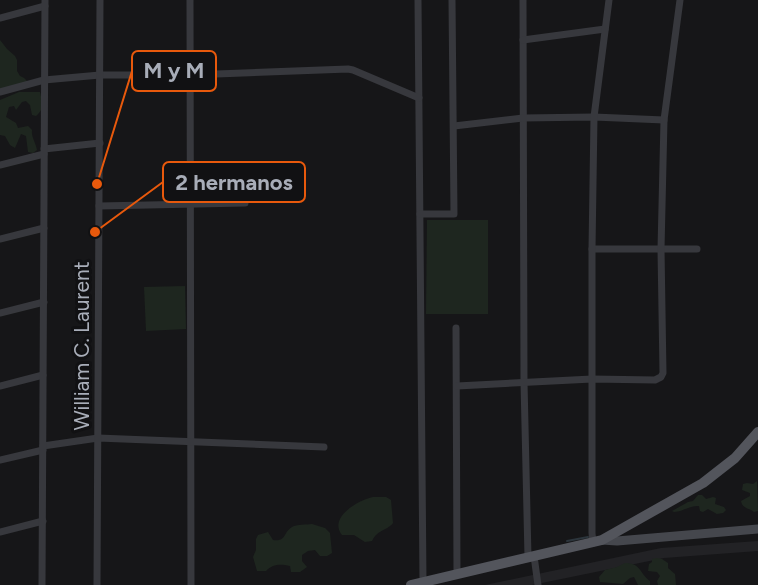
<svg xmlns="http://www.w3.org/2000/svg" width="758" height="585" font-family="Figtree,sans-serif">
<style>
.built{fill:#222225}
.green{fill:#1e261f}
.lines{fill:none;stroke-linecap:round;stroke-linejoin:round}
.stream{stroke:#2c353c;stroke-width:2}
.street{stroke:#37383d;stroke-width:7}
.secondary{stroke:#45474d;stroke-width:9}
.primary{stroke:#53555c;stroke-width:10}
.labels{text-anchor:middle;stroke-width:6;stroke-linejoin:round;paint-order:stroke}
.street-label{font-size:21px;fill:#a8adb8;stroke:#111113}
.leader{fill:none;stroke:#e8590c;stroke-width:2}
.callout-dot{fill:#e8590c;stroke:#111113;stroke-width:2}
.callout{fill:#111113;stroke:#e8590c;stroke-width:2}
.callout-label{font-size:22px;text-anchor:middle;font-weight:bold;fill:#a8adb8}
</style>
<rect width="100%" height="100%" fill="#161618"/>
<polygon class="built" points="758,541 758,551 664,558 532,585 485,585 661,548"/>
<g class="green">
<polygon points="0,40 7,49 15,56 17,60 17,71 20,76 24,78 28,82 0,92"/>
<path d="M 19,92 L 40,92 C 42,102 45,109 36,116 L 32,115 L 30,105 L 26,101 L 22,102 L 16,110 L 14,106 L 9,107 L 6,117 L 16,123 L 18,128 L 28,126 L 32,130 C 31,137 36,143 37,150 L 33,153 L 28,152 L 26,136 L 21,134 L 15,148 L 10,145 L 5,136 L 0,135 L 0,100 Z"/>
<polygon points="427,220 488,220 488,314 426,314"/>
<polygon points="185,286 186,329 146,331 144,287"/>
<path d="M 757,481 L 758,511 L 754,512 C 750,508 742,509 741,501 L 750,496 L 750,493 L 742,490 L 743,484 L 747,483 L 753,484 Z"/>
<path d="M 698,495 L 702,495 L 706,499 L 713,497 L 716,498 L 715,504 L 724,507 L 726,510 L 723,513 L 717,514 L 708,509 L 703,512 L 700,511 L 699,506 C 689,505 683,512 674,512 L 672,511 L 688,502 L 693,501 Z"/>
<path d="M 373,497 L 386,497 L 391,500 L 393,523 C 387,531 378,529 372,541 L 365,542 L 354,535 L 342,535 C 328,518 358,500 373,497 Z"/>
<path d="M 312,524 L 325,528 L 330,533 L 332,553 L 327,556 L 320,556 L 315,550 L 308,551 L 302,555 L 302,561 L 307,567 L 300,572 L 291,572 L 290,566 C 280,564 273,564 266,571 L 257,571 L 253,557 L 256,550 L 256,539 L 258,535 L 268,532 L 273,540 C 287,542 283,532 292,527 C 297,524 306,525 312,524 Z"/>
<polygon points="657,558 662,559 668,563 668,568 675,574 676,585 658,585 657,581 660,576 657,572 648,571 649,564 652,562 652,559"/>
<path d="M 625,563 C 641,563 639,573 650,581 L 650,585 L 638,585 L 634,577 L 630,578 L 623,584 L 600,582 L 599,577 L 605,570 L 617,567 Z"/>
</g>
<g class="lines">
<polyline class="stream" points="567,541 588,537"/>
<g class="street">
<polyline points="190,0 191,585"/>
<polyline points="418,0 423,582"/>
<polyline points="523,0 524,382 528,557"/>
<polyline points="0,18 45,6"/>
<polyline points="523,40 605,29"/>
<polyline points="0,92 44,80 100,75 190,75 348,69 353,70 419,98"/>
<polyline points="454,126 523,118 594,117 664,120"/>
<polyline points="44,149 100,143"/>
<polyline points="0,165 44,154"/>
<polyline points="99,206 245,203"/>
<polyline points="420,214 454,214 452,0"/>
<polyline points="0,239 44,228"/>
<polyline points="592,249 697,249"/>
<polyline points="0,313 44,302"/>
<polyline points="456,328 457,574"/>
<polyline points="0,386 43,375"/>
<polyline points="457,386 592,379 655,380 661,377 663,373 661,249 664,120 680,0"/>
<polyline points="43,446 98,438 324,447"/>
<polyline points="0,460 43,450"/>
<polyline points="0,532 43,521"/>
<polyline points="593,543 592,533 592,249 594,117 609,0"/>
<polyline points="534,556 538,585"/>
<polyline points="42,585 45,0"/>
<polyline points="97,585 100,0"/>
</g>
<polyline class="secondary" points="602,540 617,541 758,529"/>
<polyline class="primary" points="411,585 602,540 703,483 735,458 758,432"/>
</g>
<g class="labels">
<g class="street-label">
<text transform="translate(82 346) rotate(-90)" y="7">William C. Laurent</text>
</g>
</g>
<path class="leader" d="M97 184L132 71M95 232L163 182"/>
<g class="callout-dot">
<circle cx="97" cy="184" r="6"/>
<circle cx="95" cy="232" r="6"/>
</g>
<g class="callout">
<rect x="132" y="51" width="84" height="40" rx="6"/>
<rect x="163" y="162" width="142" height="40" rx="6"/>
</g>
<g class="callout-label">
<text x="174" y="78">M y M</text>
<text x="234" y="190">2 hermanos</text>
</g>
</svg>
